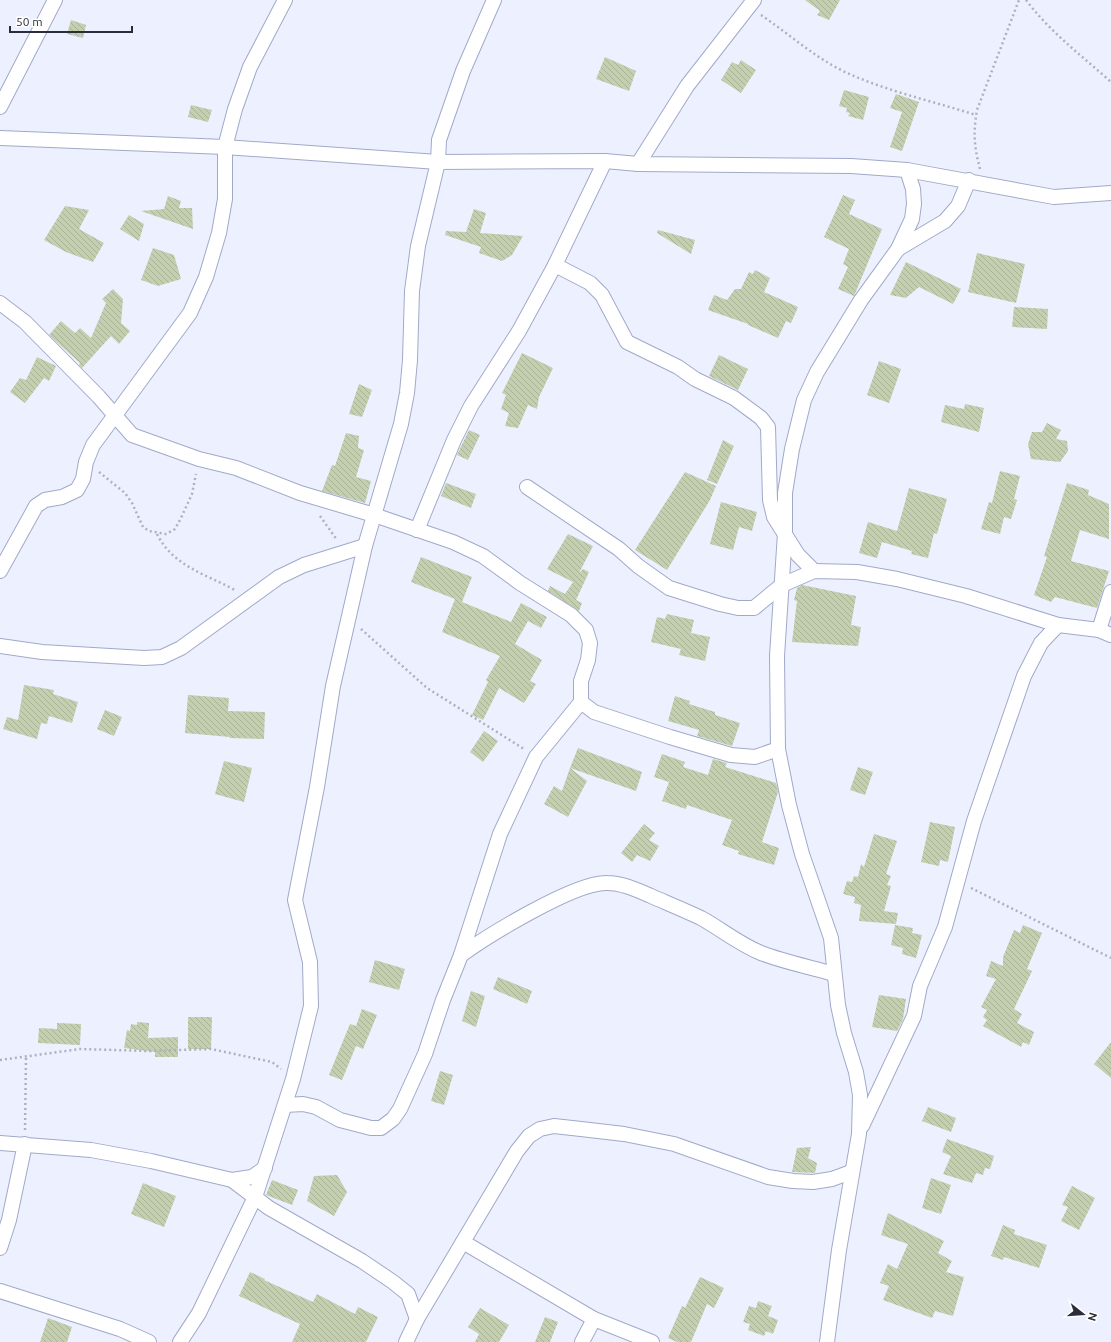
<svg xmlns="http://www.w3.org/2000/svg" width="1111" height="1342" font-family="Ubuntu,sans-serif">
<style>
.building{fill:url(#building-back-hatch)}
.lines{fill:none;stroke-linecap:round;stroke-linejoin:round}
.street-casing{stroke:#a1a9c9;stroke-width:16}
.path{stroke:#adb1be;stroke-width:2.5;stroke-dasharray:2 3;stroke-linecap:butt}
.street{stroke:#fff;stroke-width:14}
</style>
<defs>
<pattern id="building-back-hatch" width="6" height="6" patternUnits="userSpaceOnUse"><rect width="6" height="6" fill="#c3cfae"/><path d="M-1 5l2 2M0 0l6 6M5-1l2 2" fill="none" stroke="#a8b296"/></pattern>
</defs>
<rect width="100%" height="100%" fill="#edf1ff"/>
<g class="building">
<polygon points="805,0 840,0 829,20 817,15 820,11"/>
<polygon points="71,20 86,25 83,38 67,34"/>
<polygon points="605,57 636,71 629,91 596,79"/>
<polygon points="741,60 756,70 741,93 721,80 732,62 738,65"/>
<polygon points="844,90 869,97 863,120 848,116 850,113 846,112 847,108 839,106"/>
<polygon points="896,94 919,102 902,151 890,147 902,112 890,108"/>
<polygon points="191,105 212,110 208,122 188,117"/>
<polygon points="843,195 855,200 849,214 882,229 854,296 838,289 848,267 843,264 849,249 824,237"/>
<polygon points="168,196 181,201 179,208 192,208 193,229 141,211 164,209"/>
<polygon points="65,206 89,210 79,229 104,243 93,262 66,252 44,240"/>
<polygon points="474,209 486,213 480,233 523,236 512,255 502,261 479,253 481,247 445,235 446,231 466,232"/>
<polygon points="129,215 144,224 139,241 120,229"/>
<polygon points="658,230 695,240 691,254 657,233"/>
<polygon points="153,248 174,255 181,279 158,286 141,280"/>
<polygon points="977,253 1025,264 1016,303 968,292"/>
<polygon points="906,262 961,289 953,304 919,287 906,298 890,295"/>
<polygon points="755,270 770,278 764,292 798,307 791,323 786,321 778,338 748,325 748,324 708,310 714,295 727,300 735,289 741,289 749,272 753,274"/>
<polygon points="113,289 123,299 121,323 130,331 119,344 111,336 82,368 79,365 80,363 49,335 61,321 75,333 80,328 91,338 106,303 102,299"/>
<polygon points="1014,307 1048,309 1047,329 1012,327"/>
<polygon points="522,353 553,368 539,397 537,409 528,405 518,428 505,426 509,413 501,409 506,395 502,393"/>
<polygon points="719,355 748,369 738,390 709,376"/>
<polygon points="37,357 56,366 49,381 44,378 25,403 10,392 20,378 26,380"/>
<polygon points="879,361 901,369 889,403 867,395"/>
<polygon points="359,384 372,390 362,417 349,414"/>
<polygon points="965,404 984,408 979,432 941,422 945,405 964,409"/>
<polygon points="1047,423 1061,430 1056,439 1067,441 1068,451 1060,462 1031,459 1028,444 1032,432 1042,432"/>
<polygon points="469,430 480,435 468,460 457,455"/>
<polygon points="346,433 359,436 358,448 364,450 356,477 371,481 365,503 322,491 332,465 335,466"/>
<polygon points="723,440 734,446 717,484 707,480"/>
<polygon points="1000,471 1020,476 1014,499 1017,500 1011,519 1004,517 1000,534 981,529 989,502 992,503"/>
<polygon points="685,472 716,486 710,500 667,570 635,550"/>
<polygon points="446,483 476,494 471,508 441,496"/>
<polygon points="1067,483 1089,490 1088,495 1109,504 1109,539 1080,530 1071,561 1109,571 1097,608 1055,597 1051,602 1034,595 1047,557 1044,556"/>
<polygon points="909,488 947,499 937,534 934,533 928,558 911,554 912,551 882,542 877,558 859,553 868,522 897,531"/>
<polygon points="721,502 757,512 752,531 739,527 733,550 710,544"/>
<polygon points="568,534 593,546 579,573 583,569 589,572 576,600 582,603 579,611 548,591 550,586 565,594 573,582 547,569"/>
<polygon points="421,557 472,577 462,602 511,622 521,603 547,617 541,628 528,621 515,644 542,660 530,681 536,684 524,703 499,688 483,720 472,715 488,682 486,680 500,656 442,632 455,599 411,582"/>
<polygon points="802,585 856,596 851,625 861,627 858,646 792,642 797,601 794,600 797,588"/>
<polygon points="667,614 694,620 691,633 710,637 705,661 679,655 681,649 651,642 657,617 665,619"/>
<polygon points="24,685 54,690 53,694 78,702 72,723 49,716 47,724 41,723 37,739 3,729 7,717 18,720"/>
<polygon points="188,695 229,698 228,711 265,712 264,739 229,738 230,737 185,733"/>
<polygon points="675,696 690,701 689,704 715,712 715,715 740,723 732,746 697,736 699,730 668,721"/>
<polygon points="105,710 122,717 114,736 97,729"/>
<polygon points="484,731 498,741 483,762 470,752"/>
<polygon points="578,748 642,772 636,791 570,768"/>
<polygon points="662,754 685,762 683,767 708,775 713,759 727,763 725,767 776,783 778,792 762,842 779,848 774,865 738,854 739,851 722,845 732,820 687,805 686,809 662,801 669,782 654,777"/>
<polygon points="224,761 252,768 244,802 215,794"/>
<polygon points="858,767 873,772 865,795 850,790"/>
<polygon points="570,768 587,781 568,817 544,804 554,786 562,791"/>
<polygon points="930,822 955,827 948,862 940,860 939,866 921,862"/>
<polygon points="644,824 655,833 649,840 659,846 650,861 637,855 632,862 621,853"/>
<polygon points="874,834 897,841 886,874 891,876 887,885 891,886 884,911 898,913 896,924 859,921 861,905 854,903 855,897 843,894 847,881 852,882 854,876 858,877 861,864 864,867"/>
<polygon points="895,925 913,928 912,933 922,935 916,958 902,954 903,948 891,945"/>
<polygon points="1023,925 1042,933 1027,969 1032,971 1014,1009 1022,1014 1017,1023 1034,1032 1029,1045 1023,1042 1021,1047 983,1026 987,1020 983,1017 987,1010 981,1007 996,979 986,976 991,961 1003,966 1003,957 1014,930 1020,933"/>
<polygon points="375,960 405,969 399,990 369,982"/>
<polygon points="498,977 532,991 527,1004 493,989"/>
<polygon points="471,991 485,996 476,1027 462,1021"/>
<polygon points="879,995 906,999 903,1019 897,1031 872,1027"/>
<polygon points="362,1009 377,1015 363,1049 356,1046 342,1080 329,1075 350,1024 356,1026"/>
<polygon points="188,1017 212,1017 211,1049 188,1049"/>
<polygon points="137,1022 149,1023 148,1038 178,1037 178,1057 155,1057 155,1052 124,1048 127,1030 130,1031 131,1024 137,1025"/>
<polygon points="57,1023 81,1024 80,1045 38,1043 39,1028 57,1029"/>
<polygon points="1111,1042 1111,1078 1094,1064"/>
<polygon points="440,1071 453,1075 444,1105 431,1101"/>
<polygon points="928,1107 956,1118 951,1132 922,1121"/>
<polygon points="947,1139 994,1156 990,1169 985,1168 983,1175 976,1173 972,1183 943,1174 951,1156 942,1152"/>
<polygon points="811,1147 808,1158 817,1163 815,1173 792,1172 797,1148"/>
<polygon points="337,1175 347,1192 334,1216 307,1201 314,1176"/>
<polygon points="931,1178 951,1185 941,1214 922,1208"/>
<polygon points="272,1180 298,1190 292,1205 266,1195"/>
<polygon points="143,1183 176,1196 164,1227 131,1214"/>
<polygon points="1072,1186 1095,1198 1079,1230 1061,1221 1068,1207 1062,1205"/>
<polygon points="888,1213 944,1241 938,1253 952,1261 946,1272 964,1277 953,1316 935,1311 932,1318 883,1300 889,1286 880,1283 888,1264 897,1269 908,1244 881,1235"/>
<polygon points="1003,1225 1015,1230 1014,1234 1047,1245 1039,1268 1004,1257 1003,1260 991,1256"/>
<polygon points="250,1272 265,1279 264,1280 313,1302 317,1294 355,1314 358,1307 378,1317 366,1342 292,1342 300,1324 239,1296"/>
<polygon points="700,1277 724,1288 714,1308 707,1304 691,1342 677,1342 668,1338 682,1306 685,1308"/>
<polygon points="758,1301 772,1306 768,1316 778,1320 773,1334 766,1331 764,1336 748,1330 750,1324 743,1322 749,1306 756,1308"/>
<polygon points="480,1308 509,1325 499,1342 475,1342 479,1334 468,1327"/>
<polygon points="545,1317 558,1322 550,1342 535,1342"/>
<polygon points="48,1318 72,1327 67,1342 40,1342"/>
</g>
<g class="lines">
<g class="street-casing">
<g id="street">
<polyline points="0,107 55,0"/>
<polyline points="0,138 225,147 438,162 605,161 638,164 851,166 907,170 1054,197 1111,193"/>
<polyline points="638,164 687,86 754,0"/>
<polyline points="898,249 945,221 958,206 969,180"/>
<polyline points="555,265 590,283 602,295 627,342 678,367 695,379 734,398 761,418 768,427 770,500 774,517 798,555 814,571"/>
<polyline points="0,303 25,322 99,397 132,435 199,459 236,468 300,493 374,515 453,542 483,556 520,583 571,615 586,630 590,643 588,660 581,681 581,702 594,712 670,737 731,755 755,757 778,749"/>
<polyline points="527,487 619,549 638,566 669,588 720,604 738,608 754,608 782,585 814,571 857,572 897,579 966,596 1058,625 1099,630 1111,635"/>
<polyline points="417,530 454,440 471,406 519,331 555,265 605,161"/>
<polyline points="0,571 36,506 45,500 62,497 77,490 83,479 86,462 93,445 190,313 206,277 219,233 225,199 225,147 235,109 250,67 285,0"/>
<polyline points="1099,630 1111,592"/>
<polyline points="0,646 42,652 144,658 162,657 181,648 279,577 304,565 365,546"/>
<path d="M 461,955 C 489,935 575,882 607,883 C 622,883 637,890 651,896 C 667,903 684,910 701,918 C 721,929 739,944 761,953 C 784,962 810,967 834,974"/>
<polyline points="285,1105 303,1104 316,1107 340,1120 371,1128 381,1128 393,1119 400,1109 425,1054 443,1000 461,955 500,834 536,757 581,702"/>
<polyline points="862,1126 914,1016 920,986 945,927 974,821 1024,676 1041,643 1058,625"/>
<polyline points="0,1143 91,1150 151,1161 232,1180 252,1177 265,1168"/>
<polyline points="232,1180 269,1208 362,1261 393,1282 408,1294 417,1319"/>
<polyline points="463,1242 594,1319 652,1342"/>
<polyline points="0,1248 9,1220 25,1144"/>
<polyline points="0,1291 120,1329 149,1342"/>
<polyline points="180,1342 199,1313 255,1197 293,1079 311,1006 310,962 295,900 317,787 333,686 365,546 401,424 407,393 410,360 412,291 418,246 438,162 439,140 463,71 494,0"/>
<polyline points="406,1342 417,1319 517,1151 529,1136 540,1129 554,1126 581,1129 624,1134 674,1144 768,1177 793,1181 813,1182 832,1179 851,1172"/>
<polyline points="582,1342 594,1319"/>
<polyline points="827,1342 839,1250 859,1134 860,1095 856,1072 844,1033 838,1005 831,938 802,854 789,805 778,749 777,656 785,533 785,493 792,449 804,400 817,372 861,300 898,249 912,219 914,204 913,189 907,170"/>
</g>
</g>
<g class="path">
<path d="M 1026,0 C 1050,32 1081,55 1111,82"/>
<path d="M 761,15 C 789,34 814,57 845,72 C 886,91 932,101 976,115"/>
<path d="M 980,169 C 974,146 973,133 977,110 L 1019,0"/>
<polyline points="99,472 125,493 132,503 143,527 149,531 166,534 175,529 181,518 192,494 196,474"/>
<polyline points="320,516 337,540"/>
<path d="M 157,534 C 173,566 205,574 235,590"/>
<polyline points="361,629 427,688 524,749"/>
<polyline points="971,888 1111,958"/>
<polyline points="0,1060 80,1049 148,1051 211,1049 272,1062 281,1069"/>
<polyline points="25,1130 26,1056"/>
</g>
<use href="#street" class="street"/>
</g>
<g transform="translate(1083 1314) rotate(107)" stroke="#ffffff" stroke-width="3" paint-order="stroke">
<path d="M0-3L7 15L0 10L-7 15Z" fill="#2a2d39"/>
<text y="-6" font-size="11" font-weight="bold" text-anchor="middle" fill="#2a2d39">N</text>
</g>
<path d="M10 26v6h122v-6" fill="none" stroke="#2a2d39" stroke-width="2"/>
<text x="16" y="26" font-size="12" fill="#2a2d39" stroke="#ffffff" stroke-width="3" paint-order="stroke">50 m</text>
</svg>
